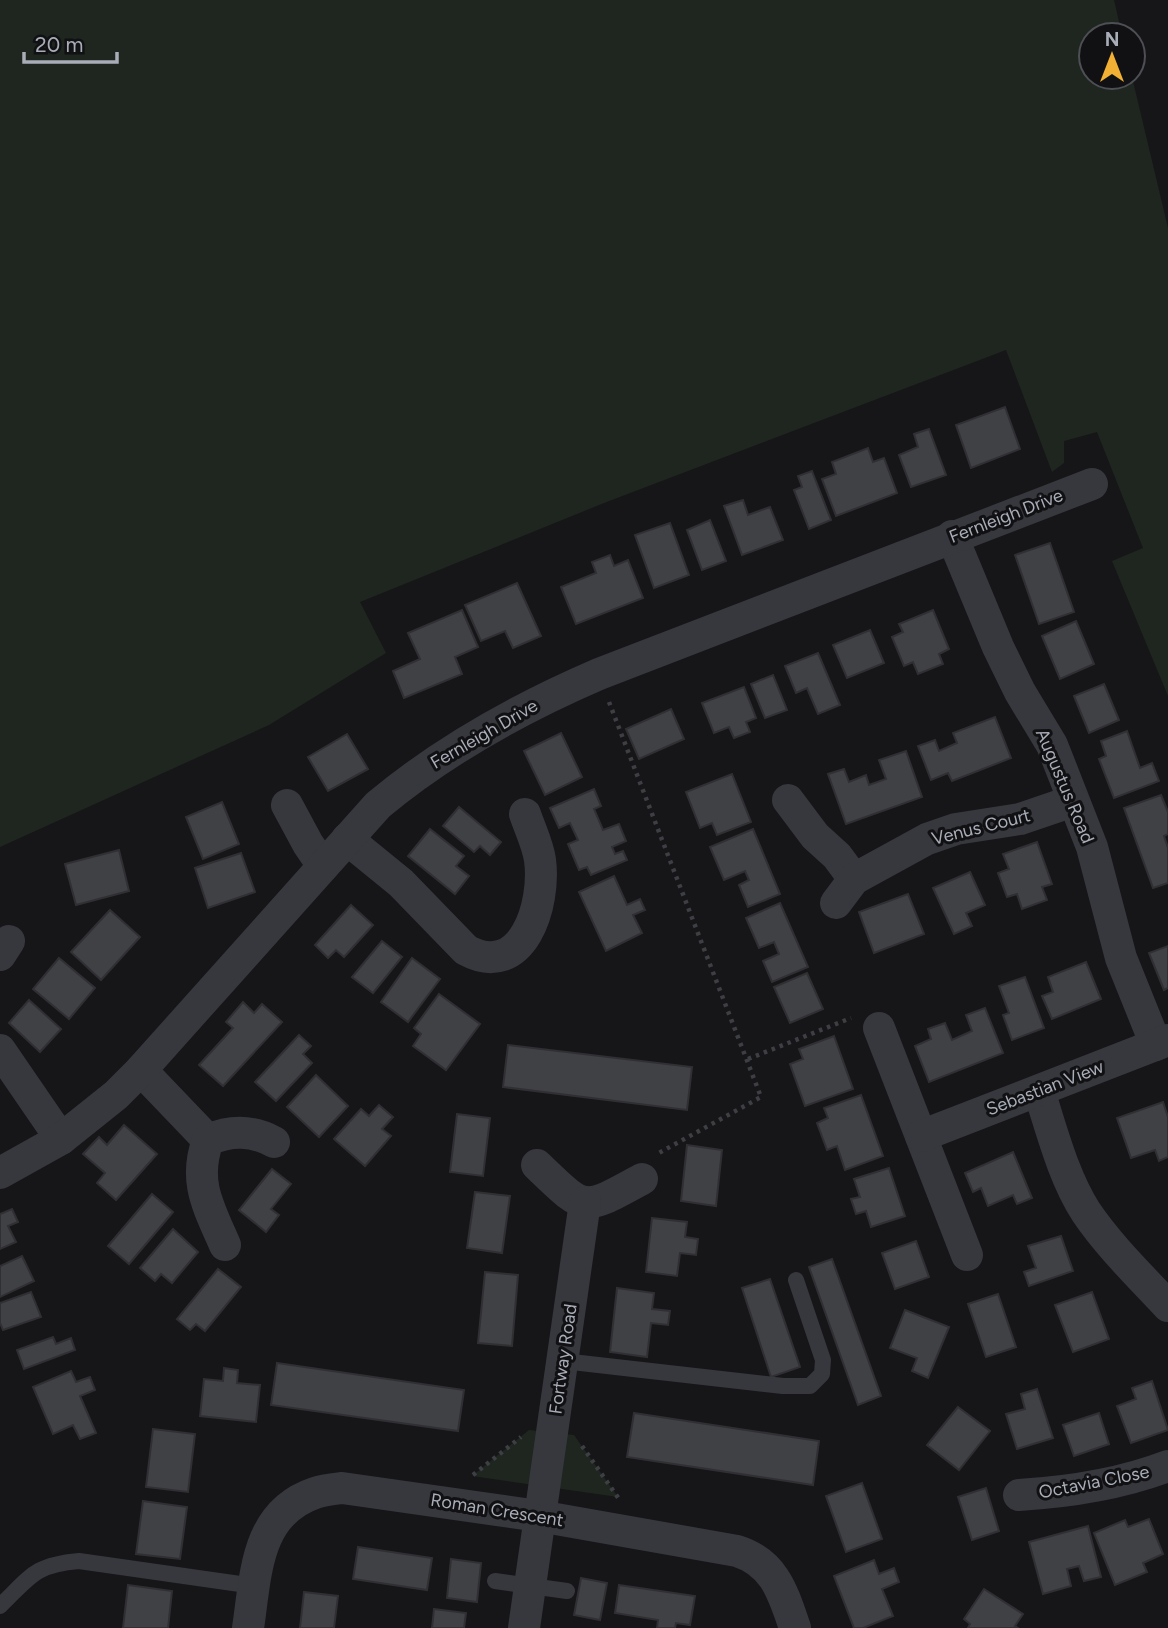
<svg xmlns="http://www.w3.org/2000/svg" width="1168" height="1628" font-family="Figtree,sans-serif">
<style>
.green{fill:#1e261f}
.building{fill:#404145;stroke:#303034;stroke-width:2}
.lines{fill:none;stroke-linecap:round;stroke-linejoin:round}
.path{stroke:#3d3f44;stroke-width:4.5;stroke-dasharray:3.5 5;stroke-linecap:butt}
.service{stroke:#37383d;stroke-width:16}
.minor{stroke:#37383d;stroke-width:32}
.labels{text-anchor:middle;stroke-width:6;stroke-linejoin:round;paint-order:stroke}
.street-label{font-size:18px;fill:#a8adb8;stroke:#111113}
</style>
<rect width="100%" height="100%" fill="#161618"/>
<g class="green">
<polygon points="0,0 1114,0 1122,35 1091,35 1091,77 1132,77 1168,228 1168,696 1112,561 1143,548 1097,432 1064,441 1064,463 1052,472 1006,350 604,503 360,602 386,653 269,725 0,847"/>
<polygon points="529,1430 574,1435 618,1497 472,1476"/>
</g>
<g class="building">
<polygon points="1005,407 1020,449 971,468 956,425"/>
<polygon points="929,429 946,475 911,487 899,455 918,447 914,434"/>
<polygon points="868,448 873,462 884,458 897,493 836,516 822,479 836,474 832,462"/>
<polygon points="812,471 831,520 809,529 794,490 802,487 798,476"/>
<polygon points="743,500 748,515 770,507 783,540 742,555 724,506"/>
<polygon points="710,520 726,561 702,570 687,530"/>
<polygon points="670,523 689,575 654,588 635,535"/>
<polygon points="1050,543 1074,612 1039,624 1015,555"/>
<polygon points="610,555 614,566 628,560 643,598 576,624 561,587 596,573 592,562"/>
<polygon points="517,583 541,636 513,648 505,631 481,641 465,605"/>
<polygon points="462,610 478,647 455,657 462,674 404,698 393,671 420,659 408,633"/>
<polygon points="933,610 949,649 939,654 943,664 918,674 913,662 904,666 892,637 903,632 899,624"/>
<polygon points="1076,621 1094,664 1060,679 1042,636"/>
<polygon points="870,630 884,663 847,678 833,645"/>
<polygon points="818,653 840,705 818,714 807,688 796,693 785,666"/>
<polygon points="773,675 787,710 765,718 751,684"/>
<polygon points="1104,684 1119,720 1089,733 1074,696"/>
<polygon points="744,687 756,718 746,722 750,732 734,738 729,727 714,733 702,703"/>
<polygon points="671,709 684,739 639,759 626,729"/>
<polygon points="995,717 1011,758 952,781 948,773 931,780 918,746 935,740 939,751 957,743 953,733"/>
<polygon points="1127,731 1140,768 1152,763 1159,781 1114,798 1099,759 1106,756 1101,741"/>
<polygon points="561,733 582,777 545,795 524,751"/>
<polygon points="347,734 368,769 328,791 308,757"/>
<polygon points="906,751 922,797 846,824 828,774 844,769 849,782 866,775 869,785 886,779 879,760"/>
<polygon points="732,774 751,822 717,835 712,823 700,828 686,792"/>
<polygon points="594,789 601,806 594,809 603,830 619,824 626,841 612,847 615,854 623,851 627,860 591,875 587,867 579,870 568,844 578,840 570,823 559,828 550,808"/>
<polygon points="1161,795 1168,812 1168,834 1164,836 1168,848 1168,883 1153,888 1124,808"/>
<polygon points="222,802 239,844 203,859 186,817"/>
<polygon points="459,807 501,842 490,855 480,846 474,852 443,826"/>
<polygon points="430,829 464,856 456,866 469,876 455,894 408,856"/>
<polygon points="753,829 780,894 748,907 739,885 749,880 745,871 724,880 710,847"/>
<polygon points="1037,842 1052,884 1042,887 1047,900 1022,909 1017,894 1007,897 998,873 1009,869 1003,854"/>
<polygon points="119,850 129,891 76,905 65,864"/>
<polygon points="241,853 255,892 208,908 195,868"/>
<polygon points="970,872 985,905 966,913 972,926 954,934 933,888"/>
<polygon points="614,876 627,905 640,899 645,910 633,915 642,933 606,951 579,892"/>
<polygon points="908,894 924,934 874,953 859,912"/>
<polygon points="780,903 808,967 772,982 763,961 779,954 774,942 759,948 746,918"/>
<polygon points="351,905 373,925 344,957 336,950 328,958 315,945"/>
<polygon points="110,910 140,937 101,980 71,952"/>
<polygon points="382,941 402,957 373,993 352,977"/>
<polygon points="1168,946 1168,988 1164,990 1149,953"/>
<polygon points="59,958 95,988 69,1019 33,989"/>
<polygon points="412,958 440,979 408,1022 381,1002"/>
<polygon points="1086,962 1101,999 1052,1019 1042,996 1053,992 1048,977"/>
<polygon points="807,973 823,1009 790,1023 774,987"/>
<polygon points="1025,977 1044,1028 1012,1040 1003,1015 1009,1013 999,986"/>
<polygon points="439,994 480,1024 446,1070 413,1046 421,1034 414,1028"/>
<polygon points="29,1000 61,1029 40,1052 9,1023"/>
<polygon points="243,1002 254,1013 262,1004 282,1022 223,1086 199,1065 233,1028 226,1022"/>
<polygon points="985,1008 1003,1053 929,1082 915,1046 931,1039 928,1029 945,1023 952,1040 972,1031 966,1015"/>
<polygon points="299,1035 311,1046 303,1054 312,1063 276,1101 255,1082"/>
<polygon points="834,1036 853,1089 805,1106 790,1064 803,1059 799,1049"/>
<polygon points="508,1045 692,1067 687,1110 503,1087"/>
<polygon points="316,1075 348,1106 319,1137 287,1107"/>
<polygon points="861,1095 883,1156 845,1170 837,1146 827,1150 817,1123 828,1118 824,1108"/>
<polygon points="1163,1102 1168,1117 1168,1157 1159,1161 1155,1150 1131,1158 1117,1118"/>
<polygon points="379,1105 393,1117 382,1129 391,1136 365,1166 334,1139 361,1109 369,1116"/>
<polygon points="457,1114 490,1118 483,1176 450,1172"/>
<polygon points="124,1125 157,1154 116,1200 97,1183 105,1173 83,1154 99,1137 107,1145"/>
<polygon points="687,1145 722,1150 716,1206 681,1201"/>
<polygon points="1013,1152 1032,1198 1017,1204 1013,1195 988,1206 981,1188 973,1192 965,1173"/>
<polygon points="889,1168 905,1216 871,1227 866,1211 856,1214 851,1199 860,1197 854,1179"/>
<polygon points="272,1169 291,1184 271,1209 279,1215 266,1232 239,1210"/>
<polygon points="475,1192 510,1196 502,1253 467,1248"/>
<polygon points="152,1194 173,1212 129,1264 108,1246"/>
<polygon points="12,1209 18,1222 8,1226 16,1242 0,1249 0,1214"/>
<polygon points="652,1218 687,1222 685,1237 698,1239 696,1255 680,1253 677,1276 646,1272"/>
<polygon points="173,1229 198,1252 172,1283 161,1274 155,1281 140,1268"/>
<polygon points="1061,1236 1073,1271 1029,1286 1024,1272 1036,1268 1028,1246"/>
<polygon points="916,1241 929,1277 895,1289 882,1253"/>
<polygon points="22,1256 34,1281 0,1297 0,1266"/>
<polygon points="832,1259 881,1396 858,1405 809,1267"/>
<polygon points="218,1269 241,1287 205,1331 196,1324 190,1330 177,1319"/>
<polygon points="485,1272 518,1275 512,1346 478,1343"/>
<polygon points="770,1279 800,1367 771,1377 742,1288"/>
<polygon points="617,1288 654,1293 652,1309 670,1311 668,1325 651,1323 647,1357 610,1352"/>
<polygon points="31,1292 41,1317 3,1330 0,1323 0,1303"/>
<polygon points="1092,1292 1109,1339 1073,1352 1055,1305"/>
<polygon points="998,1294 1016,1347 986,1357 968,1304"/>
<polygon points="905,1310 949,1327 928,1378 912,1371 917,1358 890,1348"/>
<polygon points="53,1337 56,1344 71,1338 75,1350 24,1369 17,1350"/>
<polygon points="277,1363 464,1390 458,1431 271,1405"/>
<polygon points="224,1368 238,1370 237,1383 260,1385 256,1422 200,1416 204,1379 223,1381"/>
<polygon points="71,1371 76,1382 90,1377 95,1390 80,1396 96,1433 80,1439 73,1425 53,1434 33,1387"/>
<polygon points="1152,1381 1168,1430 1131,1443 1117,1406 1136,1399 1132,1388"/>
<polygon points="1037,1389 1053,1438 1017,1449 1006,1414 1025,1409 1021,1394"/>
<polygon points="958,1407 990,1431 959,1470 927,1445"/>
<polygon points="634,1413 819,1441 813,1485 627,1457"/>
<polygon points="1099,1413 1109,1444 1074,1456 1063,1425"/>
<polygon points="153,1429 195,1434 188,1492 146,1487"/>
<polygon points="862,1483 882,1539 846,1552 826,1496"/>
<polygon points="986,1488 999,1531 972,1540 958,1497"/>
<polygon points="143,1501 187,1507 180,1559 136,1554"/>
<polygon points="1149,1519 1163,1554 1143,1563 1147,1572 1115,1585 1094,1533 1125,1520 1128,1527"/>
<polygon points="1088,1526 1101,1577 1084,1581 1079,1566 1067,1569 1071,1586 1043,1594 1029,1542"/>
<polygon points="358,1547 432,1558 427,1590 353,1579"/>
<polygon points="451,1559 481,1563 477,1602 447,1598"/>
<polygon points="874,1560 879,1574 894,1568 899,1582 882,1589 893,1616 863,1628 854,1628 834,1576"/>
<polygon points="581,1578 607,1583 600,1620 574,1615"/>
<polygon points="128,1585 172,1591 168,1628 123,1628"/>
<polygon points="619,1585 695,1596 690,1625 676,1623 675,1628 657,1628 658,1620 615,1613"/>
<polygon points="984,1589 1023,1614 1015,1626 1018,1628 968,1628 970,1624 964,1619"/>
<polygon points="304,1592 338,1596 334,1628 300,1628"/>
<polygon points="434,1609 466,1613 464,1628 432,1628"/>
</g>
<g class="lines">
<g class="path">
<polyline points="609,702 761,1097 657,1154"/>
<polyline points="748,1059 851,1018"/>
<polyline points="582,1446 619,1499"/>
<polyline points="473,1475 521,1437"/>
</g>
<g class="service">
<polyline points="563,1361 783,1386 810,1386 822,1374 823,1360 796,1280"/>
<polyline points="495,1581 567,1591"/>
<path d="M 0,1606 C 31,1576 34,1565 79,1561 L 254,1586"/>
</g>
<g class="minor">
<polyline points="952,536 998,647 1020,692 1052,745 1092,847 1121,958 1156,1045"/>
<polyline points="788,800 815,836 837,856 854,879"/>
<polyline points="287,805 308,844 323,866"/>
<path d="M 347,839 L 401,883 L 466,950 C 523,981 546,904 540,860 C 538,845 530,829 525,814"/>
<polyline points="836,903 854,879 927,839 956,829 1020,819 1073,801"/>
<polyline points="0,955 9,941"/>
<polyline points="879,1028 967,1255"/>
<polyline points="0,1050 61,1139"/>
<polyline points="141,1070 208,1140"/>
<path d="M 1039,1091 C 1052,1131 1063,1176 1086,1212 C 1109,1246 1140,1276 1168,1306"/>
<polyline points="921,1136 1168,1040"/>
<path d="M 537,1165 C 586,1212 582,1212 642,1179"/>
<path d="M 0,1173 L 61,1139 L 116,1095 L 141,1070 L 378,805 C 444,750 520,708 599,674 L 1092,484"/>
<path d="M 225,1245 C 208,1206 193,1181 208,1140 C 231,1130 252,1130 274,1142"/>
<path d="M 1019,1495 C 1069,1492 1121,1484 1168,1466"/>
<path d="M 248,1628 C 256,1576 255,1513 315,1493 C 323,1490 333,1489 342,1488 L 539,1516 L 737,1551 C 775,1563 783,1593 795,1628"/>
<polyline points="524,1628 585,1202"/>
</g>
</g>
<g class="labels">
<g class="street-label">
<text transform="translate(1006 516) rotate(-21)" y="6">Fernleigh Drive</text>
<text transform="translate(484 734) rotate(-30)" y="6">Fernleigh Drive</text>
<text transform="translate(1065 786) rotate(67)" y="6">Augustus Road</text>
<text transform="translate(981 827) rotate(-14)" y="6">Venus Court</text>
<text transform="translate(1045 1088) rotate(-21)" y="6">Sebastian View</text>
<text transform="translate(563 1359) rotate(-82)" y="6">Fortway Road</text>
<text transform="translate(1094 1482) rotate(-11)" y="6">Octavia Close</text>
<text transform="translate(497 1510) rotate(9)" y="6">Roman Crescent</text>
</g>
</g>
<g transform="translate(1112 56)"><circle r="33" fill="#111113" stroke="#4d4f55" stroke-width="2"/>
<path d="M0-5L12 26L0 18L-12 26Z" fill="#f2b134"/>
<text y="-10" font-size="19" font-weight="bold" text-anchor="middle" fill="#a8adb8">N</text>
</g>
<path d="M24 52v10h93v-10" fill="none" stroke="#a8adb8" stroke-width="3.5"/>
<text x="35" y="52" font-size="21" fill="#a8adb8" stroke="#111113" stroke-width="5" paint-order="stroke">20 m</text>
</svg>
